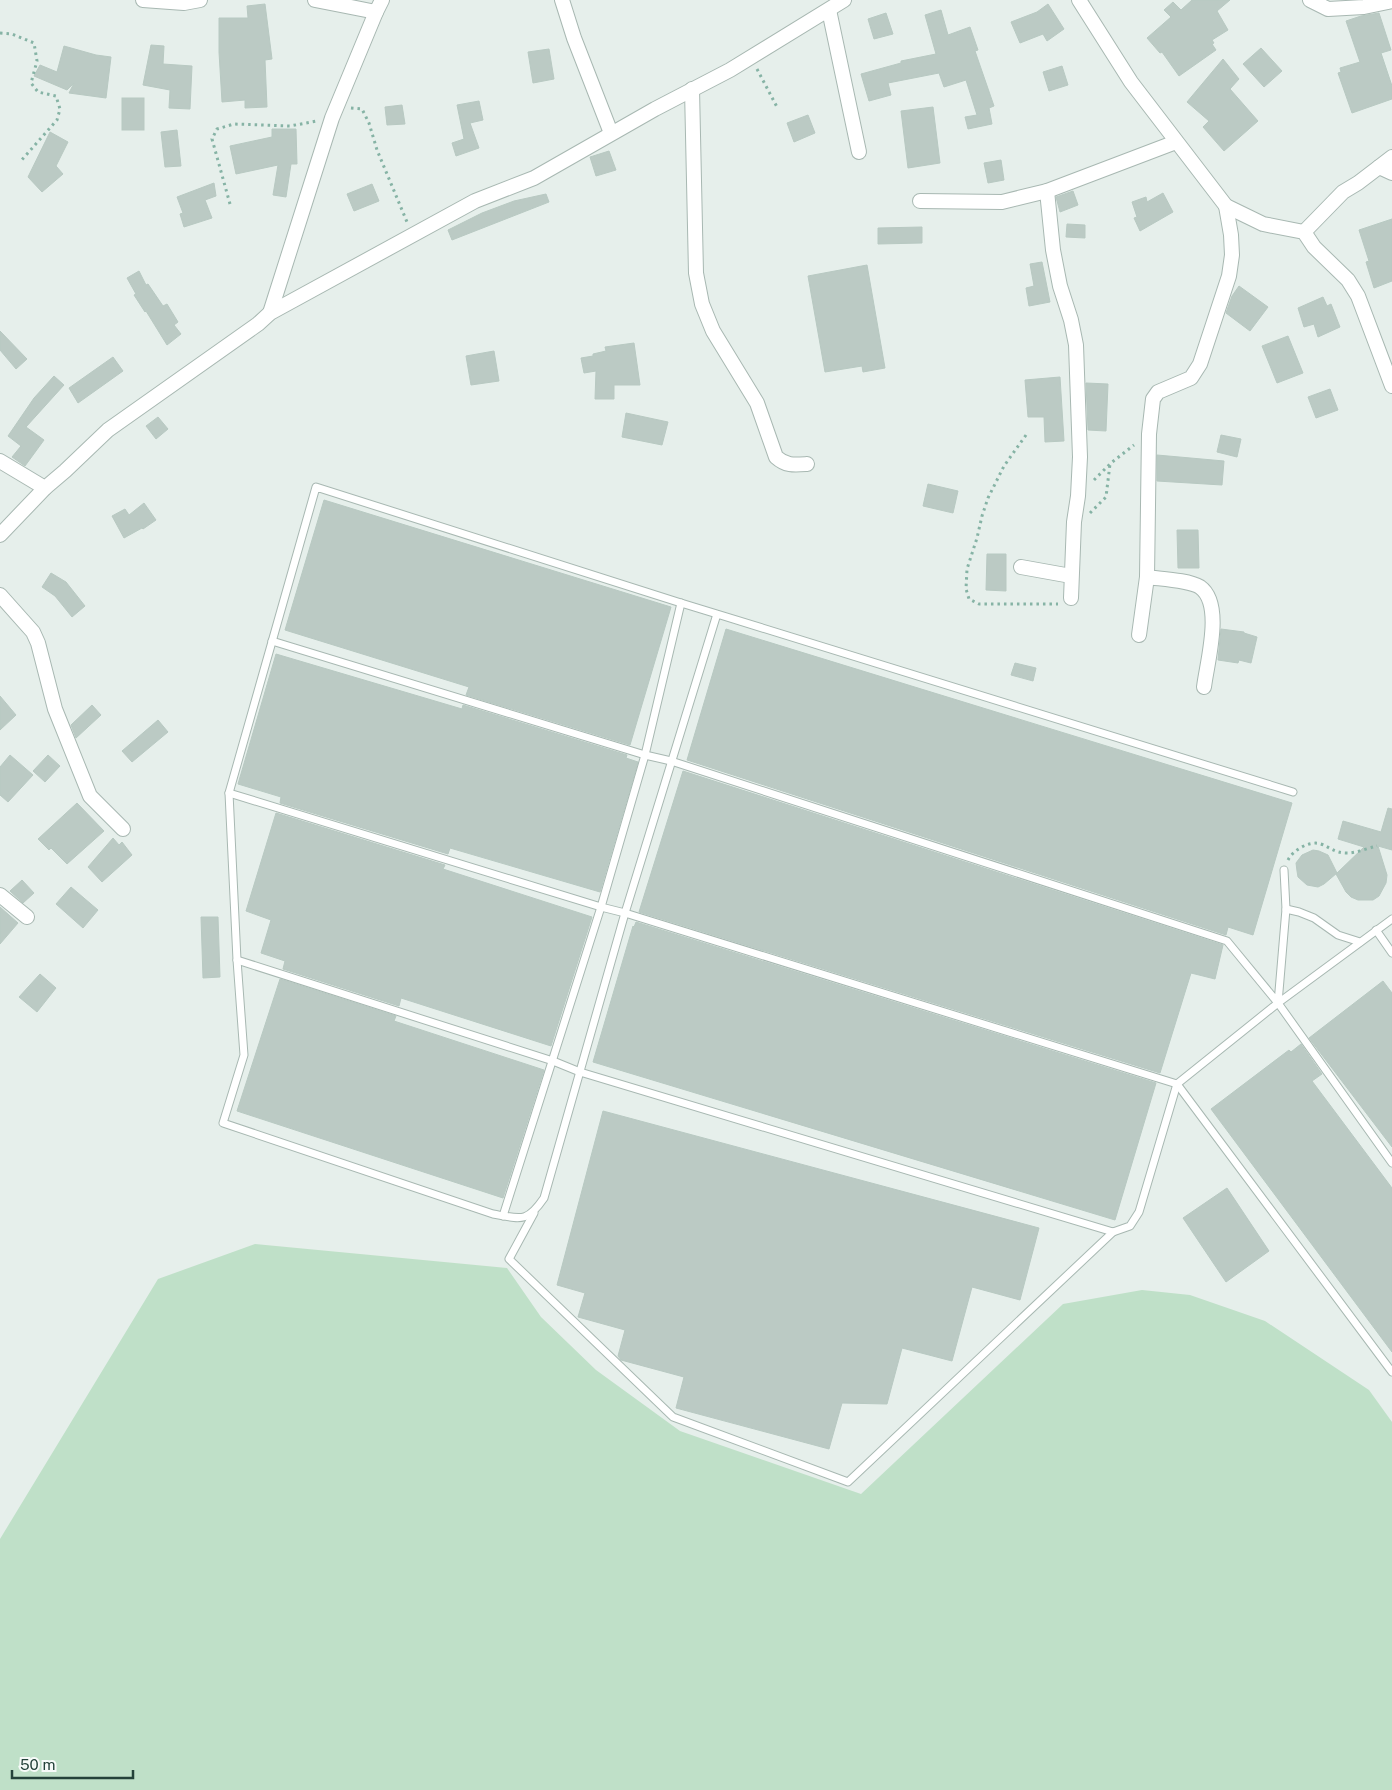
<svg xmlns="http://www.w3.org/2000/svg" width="1392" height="1790" font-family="'Public Sans',sans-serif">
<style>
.green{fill:#bfe0c8}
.building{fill:#bbcac4;stroke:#b8c9c2}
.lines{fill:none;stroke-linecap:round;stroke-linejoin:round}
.lane-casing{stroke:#a8b8b2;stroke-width:9}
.street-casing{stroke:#a8b8b2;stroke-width:16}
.path{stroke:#86b3a5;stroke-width:3;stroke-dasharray:2.5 4;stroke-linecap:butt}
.lane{stroke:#fff;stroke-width:7}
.street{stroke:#fff;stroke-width:14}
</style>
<rect width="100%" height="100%" fill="#e6efeb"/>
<polygon class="green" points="255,1244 507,1268 541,1317 596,1370 680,1431 861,1494 1063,1304 1142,1290 1190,1295 1265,1321 1369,1390 1392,1422 1392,1790 0,1790 0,1539 158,1279"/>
<g class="building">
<polygon points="1192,0 1230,0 1217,11 1228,30 1212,40 1214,43 1212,44 1216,50 1179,76 1162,52 1160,53 1147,38 1171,17 1164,10 1173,2 1181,10"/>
<polygon points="265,4 272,59 265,60 267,107 245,108 245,100 222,102 219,52 219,18 248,18 247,6"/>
<polygon points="1048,4 1064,29 1047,41 1043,34 1020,43 1011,22 1037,12"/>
<polygon points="941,10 948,35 970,27 978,50 975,51 994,106 989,108 992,124 968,129 965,117 977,115 966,80 944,87 939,73 888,83 891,95 869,101 861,74 901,63 901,61 936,54 925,15"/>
<polygon points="886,13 893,34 874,39 868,19"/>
<polygon points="1379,13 1391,50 1381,53 1392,86 1392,99 1352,113 1338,73 1341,72 1340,68 1360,62 1346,21 1361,16"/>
<polygon points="151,45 164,46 163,64 192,66 190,109 169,108 170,90 143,85"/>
<polygon points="64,46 96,55 111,57 106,98 69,93 74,83 67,90 34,76 40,65 57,72"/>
<polygon points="1261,48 1282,71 1264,87 1243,64"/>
<polygon points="549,49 554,79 533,83 528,52"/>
<polygon points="1223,59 1239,79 1230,89 1258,121 1224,151 1203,127 1209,121 1187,102"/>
<polygon points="1062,66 1068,85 1049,91 1043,72"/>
<rect x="122" y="98" width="22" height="32"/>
<polygon points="479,101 483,120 470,123 479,148 456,156 452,143 464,139 457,105"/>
<polygon points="402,105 405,124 387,125 385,107"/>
<polygon points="933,107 940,163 908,168 901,111"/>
<polygon points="808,115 815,133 794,142 787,123"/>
<polygon points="272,129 296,129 297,164 291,164 286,197 273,195 278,165 236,174 230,146 272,137"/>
<polygon points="177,130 181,166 165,167 161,132"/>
<polygon points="50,132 68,142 56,166 63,174 42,192 28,177"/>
<polygon points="609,151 616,170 596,176 590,157"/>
<polygon points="1001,160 1004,180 988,183 984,163"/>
<polygon points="214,183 216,196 205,200 212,218 184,227 180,214 183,213 177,197"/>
<polygon points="372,184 379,201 354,211 347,194"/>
<polygon points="1073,191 1078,205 1060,212 1056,197"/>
<polygon points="1163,193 1173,212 1140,231 1134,218 1137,217 1132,202 1146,197 1147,202"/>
<polygon points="546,194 549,202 452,240 448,230 482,213 514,201"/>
<polygon points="1392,219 1392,281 1374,288 1366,262 1369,261 1359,230"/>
<polygon points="1067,224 1085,225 1085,238 1066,237"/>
<polygon points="922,227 922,243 878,244 878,228"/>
<polygon points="1042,262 1050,302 1029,306 1026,288 1034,286 1030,264"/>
<polygon points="867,265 885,368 863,372 862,366 825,372 808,276"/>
<polygon points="139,271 146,285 148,284 163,306 167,304 178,322 174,325 181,334 167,345 146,311 145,312 134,295 136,294 127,278"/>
<polygon points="1239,286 1268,307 1250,331 1226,313 1232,296"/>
<polygon points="1323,297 1327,306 1331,304 1340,327 1318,337 1314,324 1304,327 1298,308"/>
<polygon points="0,331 27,359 16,369 0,350"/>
<polygon points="1288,336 1303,373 1277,383 1262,346"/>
<polygon points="634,343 640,385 614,385 614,399 595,399 596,371 584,373 581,358 593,356 593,354 606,351 605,347"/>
<polygon points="494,351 499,381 471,385 466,356"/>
<polygon points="113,357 123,371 78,403 69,388"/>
<polygon points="54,376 64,385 26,427 44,440 25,466 12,457 21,446 8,436 34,398"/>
<polygon points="1060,377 1064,441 1045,442 1044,417 1028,417 1025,380"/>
<polygon points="1086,383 1108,384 1106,431 1088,430"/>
<polygon points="1330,389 1338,410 1316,418 1308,397"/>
<polygon points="626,413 668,422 662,445 622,437"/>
<polygon points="158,417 168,429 156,439 146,426"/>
<polygon points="1221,435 1241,439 1237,457 1217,452"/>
<polygon points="1157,455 1224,461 1222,485 1157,481"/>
<polygon points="928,484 958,491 953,513 923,506"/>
<polygon points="324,500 671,607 630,745 466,695 469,687 285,630"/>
<polygon points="144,503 156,520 143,529 142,528 124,538 112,516 125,509 129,515"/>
<polygon points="1177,530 1198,530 1199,568 1178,568"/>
<polygon points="987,554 1006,554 1006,591 986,590"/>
<polygon points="51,573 66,582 85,606 72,617 55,596 42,587"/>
<polygon points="726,629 1292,803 1253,935 1228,927 1226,935 687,760"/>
<polygon points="1221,629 1244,632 1244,633 1257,637 1251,663 1239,660 1238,663 1218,660"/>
<polygon points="276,654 462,709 463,705 627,755 626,758 638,762 600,892 450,848 448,854 280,803 281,797 238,784"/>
<polygon points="1015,663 1036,668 1033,681 1011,675"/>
<polygon points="0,696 16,715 0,730"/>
<polygon points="92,705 101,715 76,738 71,725"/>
<polygon points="158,720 168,732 132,762 122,751"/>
<polygon points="10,755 33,775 8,802 0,795 0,767"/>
<polygon points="48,755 60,766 45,782 33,771"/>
<polygon points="683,771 1223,945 1215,979 1191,973 1160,1073 639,912"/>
<polygon points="77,803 104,831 67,864 51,848 49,850 38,839"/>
<polygon points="1388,808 1392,809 1392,850 1378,846 1387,875 1386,883 1379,896 1373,900 1358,900 1351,897 1346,892 1336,874 1364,847 1338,839 1343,821 1381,832"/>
<polygon points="276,813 445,865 443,869 592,917 551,1046 401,998 399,1006 283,969 285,961 261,953 271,920 246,911"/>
<polygon points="113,838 119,845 122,842 132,855 102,882 88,867"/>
<polygon points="1313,850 1319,851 1328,855 1337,873 1324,884 1318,887 1307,885 1298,877 1297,871 1296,863 1302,855"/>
<polygon points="22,880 34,893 23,903 10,891"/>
<polygon points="71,887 98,910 83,928 56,904"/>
<polygon points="0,907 18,923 0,944"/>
<polygon points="201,917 218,917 220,977 203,978"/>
<polygon points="636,922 1156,1083 1115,1220 593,1062 633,926 634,927"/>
<polygon points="40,974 56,988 37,1012 19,997"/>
<polygon points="280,979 396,1016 394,1021 544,1070 503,1198 237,1111"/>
<polygon points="1383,981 1392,993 1392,1147 1309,1038"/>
<polygon points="1301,1044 1322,1074 1312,1081 1392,1188 1392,1352 1211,1109 1289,1050 1291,1052"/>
<polygon points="603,1111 1039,1228 1020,1300 972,1287 952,1361 902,1348 887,1404 842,1403 829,1449 676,1408 684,1377 621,1360 618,1356 625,1330 578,1317 585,1293 557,1285"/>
<polygon points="1227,1188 1269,1251 1226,1282 1183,1218"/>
</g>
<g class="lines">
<g class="lane-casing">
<g id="lane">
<path d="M 717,614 L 625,913 L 544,1198 C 527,1223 521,1219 493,1214 L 223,1123 L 244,1055 L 237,960 L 229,793 L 316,487 L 681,603 L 717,614 L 1293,792"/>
<polyline points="272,641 645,755 671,761 1227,941 1278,1003 1286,909 1284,870"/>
<polyline points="229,793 601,907 625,913 1177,1084 1392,1372"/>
<polyline points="1286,909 1299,912 1314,918 1338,935 1360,942"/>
<polyline points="1376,930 1392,953"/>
<polyline points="237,960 553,1061 580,1072 1113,1232 1130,1226 1139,1212 1177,1084 1278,1003 1392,919"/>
<polyline points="1278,1003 1392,1163"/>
<polyline points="534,1213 509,1259 673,1417 848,1482 1113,1232"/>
<polyline points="503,1216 601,907 645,755 681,603"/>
</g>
</g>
<g class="street-casing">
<g id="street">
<polyline points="143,0 184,3 200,0"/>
<polyline points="315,0 376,12 382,0"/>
<polyline points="562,0 574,38 611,133"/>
<polyline points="1079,0 1131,82 1226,206 1263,224 1304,232 1314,247 1348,280 1358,296 1392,386"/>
<polyline points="1310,0 1328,9 1364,7 1392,1"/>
<polyline points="829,10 859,152"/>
<path d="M 692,89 L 696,273 L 702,304 L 713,331 L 757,403 L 776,457 C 786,466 794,465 807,464"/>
<polyline points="1379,167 1392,157"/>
<polyline points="1047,191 1053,250 1060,286 1071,320 1076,345 1080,457 1078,496 1074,522 1071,598"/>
<polyline points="920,201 1002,202 1047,191 1176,142"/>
<polyline points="1304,232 1343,192 1358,183 1379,167 1392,173"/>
<polyline points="270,313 332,118 376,12"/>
<polyline points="0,461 45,488 65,471 108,430 258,324 270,313 475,201 534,178 655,109 730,70 844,0"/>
<polyline points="0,535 45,488"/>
<polyline points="1021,567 1071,576"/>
<polyline points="0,595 33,632 38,643 55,709 90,796 123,829"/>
<polyline points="1139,635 1147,577"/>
<path d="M 1204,687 C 1207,662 1224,604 1200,587 C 1188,580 1161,579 1147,577 L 1149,434 L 1153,399 L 1158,392 L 1191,378 L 1200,364 L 1229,276 L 1232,255 L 1231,235 L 1226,206"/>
<polyline points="0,895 27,917"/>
</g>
</g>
<g class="path">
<polyline points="0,33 12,34 34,43 37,61 31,83 38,92 56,96 60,109 57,120 20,162"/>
<polyline points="757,69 777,107"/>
<polyline points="351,108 362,109 369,123 377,150 407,222"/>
<polyline points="230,204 212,139 217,129 234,124 290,126 317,121"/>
<polyline points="1026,435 1004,466 988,498 982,516 977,538 967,569 966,589 969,599 979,604 1058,604"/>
<polyline points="1094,480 1111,463 1134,445"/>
<polyline points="1090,513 1106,497 1110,464"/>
<path d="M 1288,860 C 1293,850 1310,840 1321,844 C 1331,848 1335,853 1347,853 C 1357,853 1368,848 1377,846"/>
</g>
<use href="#lane" class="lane"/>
<use href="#street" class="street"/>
</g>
<path d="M12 1770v8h121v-8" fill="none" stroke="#24423a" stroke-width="2.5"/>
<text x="20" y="1770" font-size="15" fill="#24423a" stroke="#f7fbf9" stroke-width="4" paint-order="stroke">50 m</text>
</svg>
